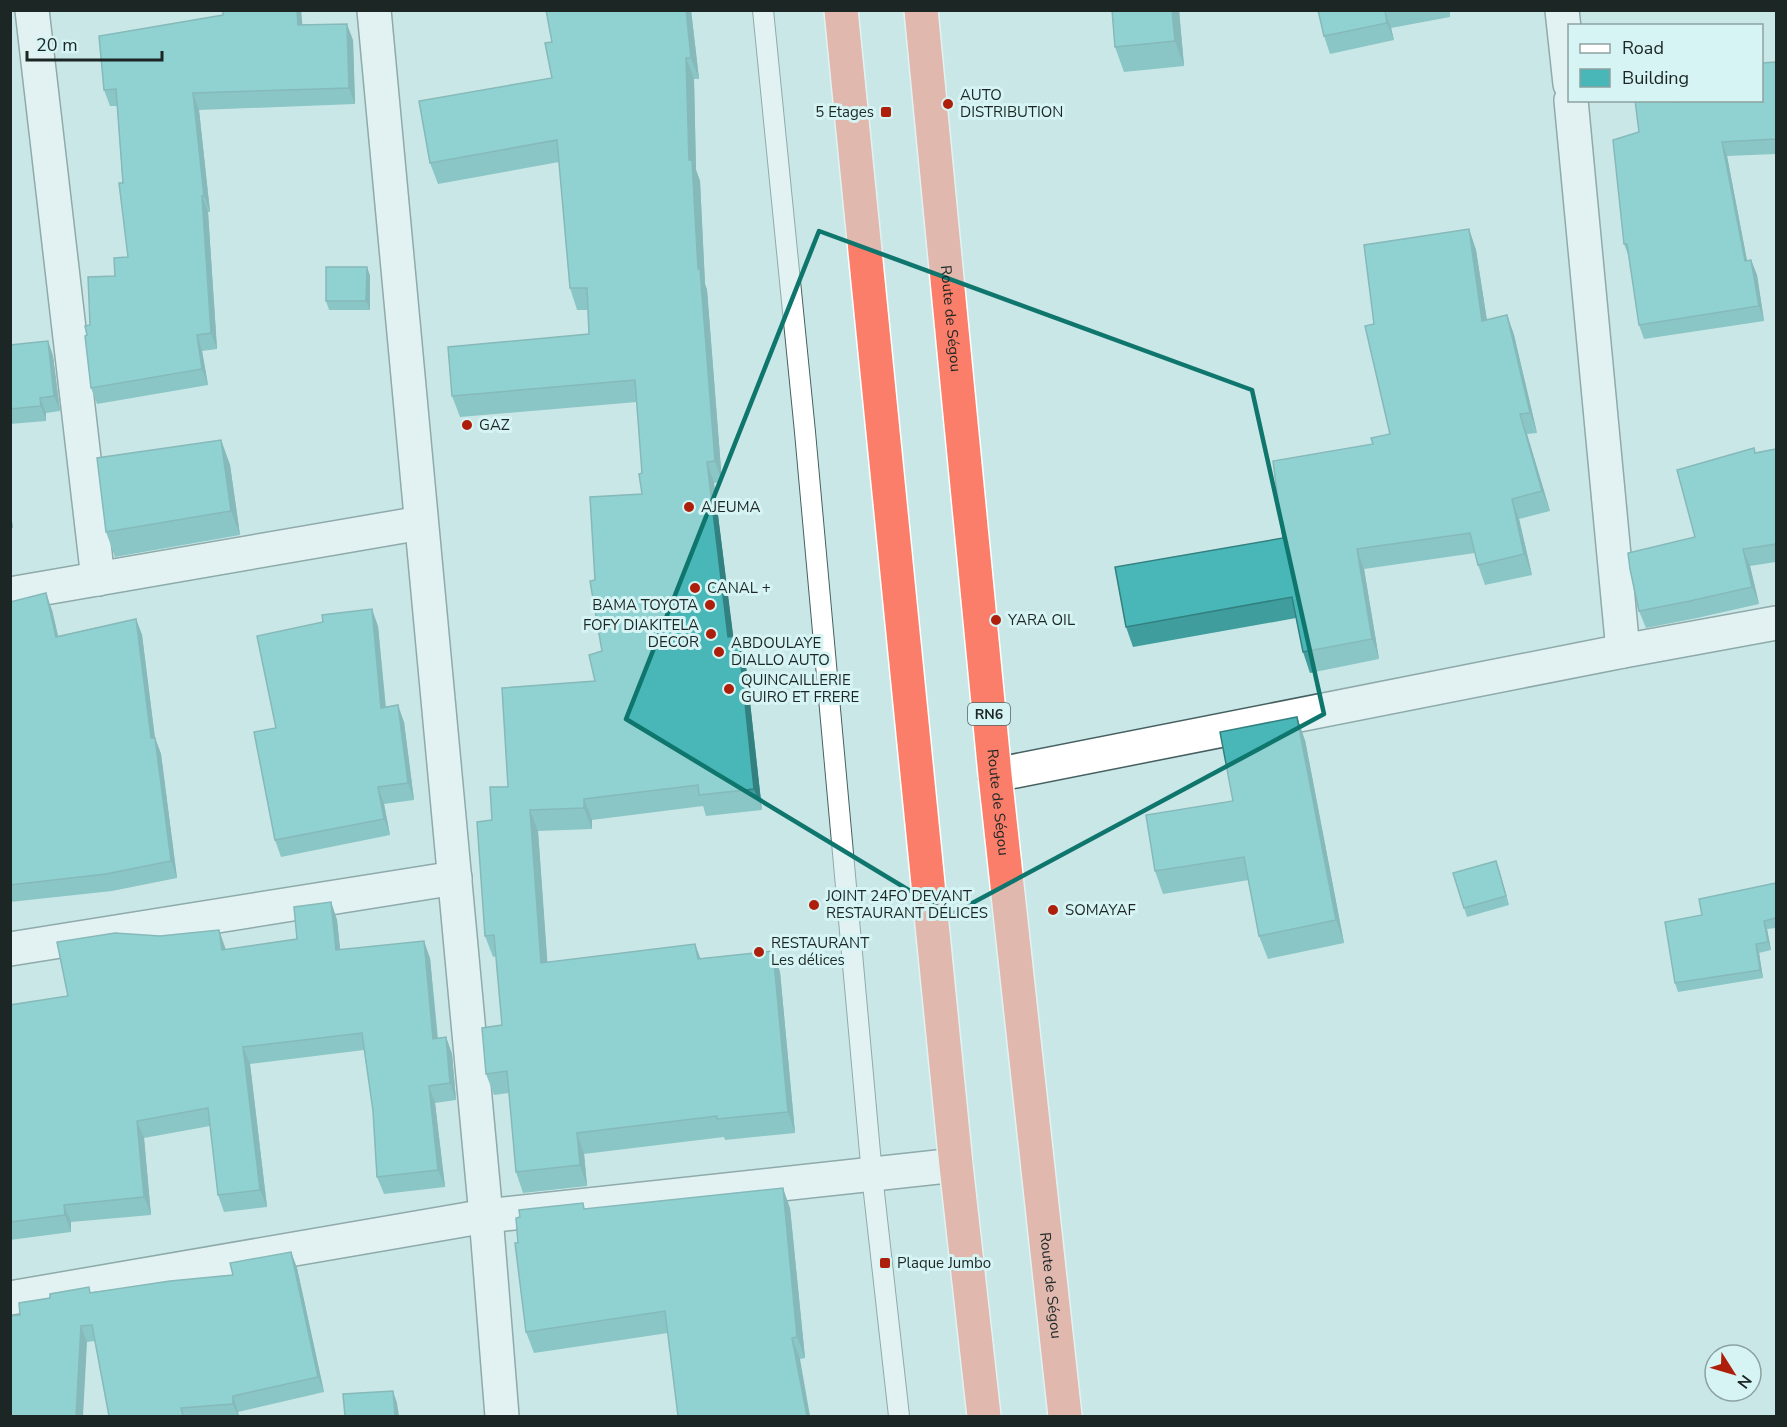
<svg xmlns="http://www.w3.org/2000/svg" width="1787" height="1427" font-family="'Nunito Sans',sans-serif">
<style>
.lines{fill:none;stroke-linecap:round;stroke-linejoin:round}
.lane-casing{stroke:#466060;stroke-width:22}
.street-casing{stroke:#466060;stroke-width:36}
.highway-casing{stroke:#fff;stroke-width:36}
.lane{stroke:#fff;stroke-width:20}
.street{stroke:#fff;stroke-width:33}
.highway{stroke:#fa7e69;stroke-width:33}
.wall{fill:#3f9d9d}
.shaded-wall{fill:#338080}
.building{fill:#49b7b7;stroke:#338080;stroke-width:1.5}
.marked{fill:none;stroke:#0f766e;stroke-width:4.5;stroke-linejoin:round}
.poi-dot{fill:#ad1e0b;stroke:#d7f4f4;stroke-width:2}
.labels{text-anchor:middle;stroke-width:6;stroke-linejoin:round;paint-order:stroke}
.shield{fill:#d7f4f4;stroke:#536463;stroke-width:1.5}
.shield-label{font-size:14px;font-weight:bold;fill:#1b2625}
.poi-label{font-size:15px;fill:#1b2625;stroke:#d7f4f4;text-anchor:start}
.street-label{font-size:15px;fill:#1b2625;stroke:#d7f4f4}
</style>
<rect width="100%" height="100%" fill="#cae7e7"/>
<g class="lines">
<g class="lane-casing">
<polyline id="lane" points="763,10 805,432 872,1175 899,1416"/>
</g>
<g class="street-casing">
<g id="street">
<polyline points="32,10 98,579"/>
<polyline points="374,10 486,1216 502,1416"/>
<polyline points="1562,10 1570,84"/>
<polyline points="1571,100 1623,651"/>
<polyline points="10,594 421,523"/>
<polyline points="995,775 1623,651 1776,623"/>
<polyline points="10,949 455,878"/>
<polyline points="10,1298 486,1216 956,1165"/>
</g>
</g>
<g class="highway-casing">
<g id="highway">
<polyline points="841,10 956,1165 984,1416"/>
<path id="s1" d="M 921,10 L 995,775 L 1065,1416"/>
</g>
</g>
<use href="#lane" class="lane"/>
<use href="#street" class="street"/>
<use href="#highway" class="highway"/>
</g>
<g class="wall">
<polygon points="223,10 301,10 302,25 353,40 355,104 199,110 210,212 208,212 217,349 202,351 208,385 97,404 91,388 87,335 90,325 115,276 128,257 117,106 110,106 104,90 223,15"/>
<polygon points="691,10 699,79 694,79 696,170 700,181 705,284 707,290 722,482 714,483 733,637 738,636 745,657 762,810 706,816 703,806 592,820 592,829 538,831 547,962 701,959 773,951 780,972 795,1133 725,1140 724,1137 584,1154 587,1186 523,1193 516,1172 509,1093 494,1095 486,1074 502,1025 496,956 493,957 485,936 492,820 508,787 595,681 602,651 595,580 642,494 642,473 637,402 460,417 452,396 589,334 588,310 577,310 570,288 559,162 438,184 430,163 552,78 552,42"/>
<polygon points="1112,10 1179,10 1184,66 1124,72 1115,47"/>
<polygon points="1318,10 1450,10 1450,17 1391,28 1394,40 1330,54 1324,36"/>
<polygon points="1776,62 1776,154 1727,156 1747,261 1751,260 1757,275 1764,321 1644,339 1639,325 1629,257 1624,244 1639,132 1680,102 1761,100"/>
<polygon points="1469,229 1476,250 1487,320 1507,315 1514,335 1537,433 1527,434 1550,511 1519,519 1532,575 1485,585 1478,565 1475,553 1364,569 1379,659 1310,673 1303,652 1296,618 1133,647 1126,627 1283,538 1373,444 1390,434 1374,324"/>
<polygon points="367,267 370,276 370,310 329,310 326,301"/>
<polygon points="48,341 53,356 60,411 46,413 46,421 10,424 10,345"/>
<polygon points="221,440 230,465 240,535 115,557 106,532"/>
<polygon points="1776,449 1776,562 1750,566 1759,604 1697,618 1646,628 1639,611 1695,537 1756,453"/>
<polygon points="10,509 13,528 10,529"/>
<polygon points="10,602 52,610 58,636 136,619 142,635 155,738 161,754 177,878 112,891 10,902"/>
<polygon points="378,626 386,707 404,722 414,800 384,804 390,835 281,857 275,840 276,728"/>
<polygon points="1305,740 1344,943 1268,959 1259,936 1249,880 1163,894 1155,871 1233,801"/>
<polygon points="1496,861 1509,905 1467,917 1464,908"/>
<polygon points="1776,883 1776,928 1767,929 1771,950 1759,953 1763,978 1678,992 1675,983 1702,915"/>
<polygon points="331,902 337,920 340,950 430,958 438,1038 446,1037 452,1054 456,1100 435,1103 445,1187 384,1194 377,1177 373,1111 364,1050 250,1064 267,1207 224,1212 218,1195 210,1126 144,1138 151,1215 71,1222 71,1232 10,1240 10,1005 68,996 225,947 226,950 297,939"/>
<polygon points="790,1208 805,1358 800,1359 668,1333 534,1353 526,1332 518,1243 585,1209"/>
<polygon points="291,1252 297,1268 324,1392 238,1412 239,1416 109,1416 95,1341 87,1342 20,1315 91,1292 233,1275"/>
</g>
<g class="shaded-wall">
<polygon points="297,10 301,10 304,41 298,25"/>
<polygon points="686,10 691,10 699,79 691,58"/>
<polygon points="1172,10 1179,10 1184,66 1175,41"/>
<polygon points="1385,11 1391,28 1394,40 1387,23"/>
<polygon points="347,24 353,40 355,104 349,88"/>
<polygon points="686,58 694,79 696,170 700,181 705,284 707,290 722,482 715,461 689,160"/>
<polygon points="193,93 199,110 210,212 204,196"/>
<polygon points="1722,142 1727,156 1750,276 1745,261"/>
<polygon points="202,196 208,212 217,349 211,333"/>
<polygon points="1469,229 1476,250 1490,341 1482,321"/>
<polygon points="1751,260 1757,275 1764,321 1759,306"/>
<polygon points="367,267 370,276 370,310 366,301"/>
<polygon points="1507,315 1514,335 1537,433 1530,413"/>
<polygon points="197,335 202,351 208,385 202,369"/>
<polygon points="48,341 53,356 60,411 54,396"/>
<polygon points="40,398 46,413 46,421 41,406"/>
<polygon points="1520,414 1527,434 1550,511 1542,491"/>
<polygon points="221,440 230,465 240,535 231,511"/>
<polygon points="707,462 714,483 736,658 728,637"/>
<polygon points="1512,499 1519,519 1532,575 1524,554"/>
<polygon points="10,509 13,528 10,520"/>
<polygon points="1357,549 1364,569 1379,659 1372,639"/>
<polygon points="1743,549 1750,566 1759,604 1752,587"/>
<polygon points="46,593 52,610 62,653 56,637"/>
<polygon points="372,609 378,626 387,725 381,708"/>
<polygon points="136,619 142,635 157,755 151,738"/>
<polygon points="738,636 745,657 762,810 754,789"/>
<polygon points="398,705 404,722 414,800 408,783"/>
<polygon points="1297,717 1305,740 1344,943 1336,920"/>
<polygon points="155,738 161,754 177,878 171,861"/>
<polygon points="378,787 384,804 390,835 384,819"/>
<polygon points="584,799 592,820 592,829 584,808"/>
<polygon points="530,810 538,831 549,984 541,963"/>
<polygon points="1496,861 1499,869 1509,905 1506,896"/>
<polygon points="331,902 337,920 342,967 336,950"/>
<polygon points="1764,921 1767,929 1771,950 1768,942"/>
<polygon points="219,930 225,947 228,967 222,950"/>
<polygon points="424,941 430,958 439,1056 433,1039"/>
<polygon points="695,944 703,965 698,959"/>
<polygon points="1756,944 1759,953 1763,978 1760,970"/>
<polygon points="773,951 780,972 795,1133 788,1112"/>
<polygon points="446,1037 452,1054 456,1100 450,1083"/>
<polygon points="243,1047 250,1064 267,1207 260,1190"/>
<polygon points="429,1086 435,1103 445,1187 438,1170"/>
<polygon points="137,1121 144,1138 151,1215 144,1197"/>
<polygon points="577,1133 584,1154 587,1186 580,1165"/>
<polygon points="783,1188 790,1208 805,1358 797,1337"/>
<polygon points="64,1205 71,1222 71,1232 65,1215"/>
<polygon points="291,1252 297,1268 324,1392 318,1377"/>
<polygon points="81,1326 87,1342 83,1416 76,1416"/>
<polygon points="792,1338 800,1359 810,1416 807,1416"/>
<polygon points="393,1391 397,1403 399,1416 395,1416"/>
<polygon points="233,1396 238,1412 239,1416 238,1416 233,1404"/>
</g>
<g class="building">
<polygon points="223,10 297,10 298,25 347,24 349,88 193,93 204,196 202,196 211,333 197,335 202,369 91,388 85,336 87,335 85,326 90,325 88,277 115,276 114,258 128,257 119,183 123,183 116,89 104,90 99,36 223,15"/>
<polygon points="546,10 686,10 691,58 686,58 689,160 692,160 698,269 700,269 715,461 707,462 728,637 738,636 754,789 699,795 698,785 584,799 584,808 530,810 541,963 695,944 698,959 773,951 788,1112 717,1119 717,1116 577,1133 580,1165 516,1172 507,1071 486,1074 482,1028 502,1025 494,935 485,936 477,822 492,820 490,787 508,787 502,688 595,681 589,655 602,651 590,581 595,580 590,497 642,494 639,474 642,473 635,380 452,396 448,347 589,334 587,288 570,288 557,140 430,163 419,101 552,78 545,43 552,42"/>
<polygon points="1112,10 1172,10 1175,41 1115,47"/>
<polygon points="1318,10 1390,10 1385,11 1387,23 1324,36"/>
<polygon points="1776,62 1776,139 1722,142 1745,261 1751,260 1759,306 1639,325 1627,244 1624,244 1613,140 1639,132 1635,100 1677,100 1677,102 1693,100 1761,100 1761,63"/>
<polygon points="1469,229 1482,321 1507,315 1530,413 1520,414 1542,491 1512,499 1524,554 1478,565 1470,533 1357,549 1372,639 1303,652 1292,597 1126,627 1115,567 1283,538 1273,461 1373,444 1371,438 1390,434 1365,326 1374,324 1364,245"/>
<polygon points="326,267 367,267 366,301 326,301"/>
<polygon points="48,341 54,396 40,398 41,406 10,409 10,345"/>
<polygon points="221,440 231,511 106,532 97,458"/>
<polygon points="1754,448 1755,453 1776,449 1776,544 1743,549 1752,587 1690,601 1639,611 1630,569 1628,553 1695,537 1677,470"/>
<polygon points="46,593 56,637 136,619 151,738 155,738 171,861 106,874 10,885 10,602"/>
<polygon points="372,609 381,708 398,705 408,783 378,787 384,819 275,840 254,732 276,728 257,636 323,622 322,615"/>
<polygon points="1297,717 1336,920 1259,936 1244,857 1155,871 1146,815 1233,801 1220,732"/>
<polygon points="1496,861 1506,896 1464,908 1453,873"/>
<polygon points="1776,883 1776,918 1764,921 1768,942 1756,944 1760,970 1675,983 1665,922 1702,915 1699,899"/>
<polygon points="331,902 336,950 424,941 433,1039 446,1037 450,1083 429,1086 438,1170 377,1177 373,1111 362,1033 243,1047 260,1190 218,1195 208,1108 137,1121 144,1197 64,1205 65,1215 10,1222 10,1005 68,996 57,942 115,933 160,936 219,930 222,950 297,939 294,907"/>
<polygon points="783,1188 797,1337 792,1338 807,1416 678,1416 665,1311 526,1332 515,1243 518,1243 516,1218 520,1217 519,1210 583,1203 584,1209"/>
<polygon points="291,1252 318,1377 233,1396 233,1404 181,1408 183,1416 109,1416 92,1325 81,1326 76,1416 10,1416 10,1316 20,1315 19,1303 50,1298 50,1294 89,1287 90,1293 170,1281 233,1275 230,1263"/>
<polygon points="393,1391 395,1416 345,1416 343,1394"/>
</g>
<path d="M0 0H1787V1427H0ZM 819,231 L 1252,390 L 1324,714 L 950,915 L 626,719 Z" fill="#cae7e7" fill-opacity=".55" fill-rule="evenodd"/>
<path class="marked" d="M 819,231 L 1252,390 L 1324,714 L 950,915 L 626,719 Z"/>
<g class="poi-dot">
<circle cx="948" cy="104" r="6"/>
<rect x="880" y="106" width="12" height="12" rx="3"/>
<circle cx="467" cy="425" r="6"/>
<circle cx="689" cy="507" r="6"/>
<circle cx="695" cy="588" r="6"/>
<circle cx="710" cy="605" r="6"/>
<circle cx="996" cy="620" r="6"/>
<circle cx="711" cy="634" r="6"/>
<circle cx="719" cy="652" r="6"/>
<circle cx="729" cy="689" r="6"/>
<circle cx="814" cy="905" r="6"/>
<circle cx="1053" cy="910" r="6"/>
<circle cx="759" cy="952" r="6"/>
<rect x="879" y="1257" width="12" height="12" rx="3"/>
</g>
<g class="labels">
<rect class="shield" x="968" y="703" width="42" height="22" rx="4.5"/>
<g class="shield-label">
<text x="989" y="719">RN6</text>
</g>
<g class="poi-label">
<text x="960" y="100">AUTO<tspan x="960" dy="17">DISTRIBUTION</tspan></text>
<text x="874" y="117" text-anchor="end">5 Etages</text>
<text x="479" y="430">GAZ</text>
<text x="701" y="512">AJEUMA</text>
<text x="707" y="593">CANAL +</text>
<text x="698" y="610" text-anchor="end">BAMA TOYOTA</text>
<text x="1008" y="625">YARA OIL</text>
<text x="699" y="630" text-anchor="end">FOFY DIAKITELA<tspan x="699" dy="17">DECOR</tspan></text>
<text x="731" y="648">ABDOULAYE<tspan x="731" dy="17">DIALLO AUTO</tspan></text>
<text x="741" y="685">QUINCAILLERIE<tspan x="741" dy="17">GUIRO ET FRERE</tspan></text>
<text x="826" y="901">JOINT 24FO DEVANT<tspan x="826" dy="17">RESTAURANT DÉLICES</tspan></text>
<text x="1065" y="915">SOMAYAF</text>
<text x="771" y="948">RESTAURANT<tspan x="771" dy="17">Les délices</tspan></text>
<text x="897" y="1268">Plaque Jumbo</text>
</g>
<g class="street-label">
<text dy="5" stroke="none"><textPath href="#s1" startOffset="310">Route de Ségou</textPath></text>
<text dy="5" stroke="none"><textPath href="#s1" startOffset="796">Route de Ségou</textPath></text>
<text dy="5" stroke="none"><textPath href="#s1" startOffset="1282">Route de Ségou</textPath></text>
</g>
</g>
<rect width="1787" height="1427" fill="none" stroke="#1b2625" stroke-width="24"/>
<rect x="1568" y="24" width="195" height="78" fill="#d7f4f4" stroke="#8ca2a1" stroke-width="1.5"/>
<rect x="1580" y="44" width="30" height="9" fill="#ffffff" stroke="#8ca2a1" stroke-width="1.5"/>
<text x="1622" y="54" font-size="18" fill="#1b2625">Road</text>
<rect x="1580" y="69" width="30" height="18" fill="#49b7b7" stroke="#8ca2a1" stroke-width="1.5"/>
<text x="1622" y="84" font-size="18" fill="#1b2625">Building</text>
<g transform="translate(1733 1373) rotate(127)"><circle r="28" fill="#d7f4f4" stroke="#8ca2a1" stroke-width="1.5"/>
<path d="M0-4.5L10 22L0 15L-10 22Z" fill="#ad1e0b"/>
<text y="-9" font-size="16" font-weight="bold" text-anchor="middle" fill="#1b2625">N</text>
</g>
<path d="M27 51v9h135v-9" fill="none" stroke="#1b2625" stroke-width="3"/>
<text x="36" y="51" font-size="18" fill="#1b2625" stroke="#d7f4f4" stroke-width="4.5" paint-order="stroke">20 m</text>
</svg>
